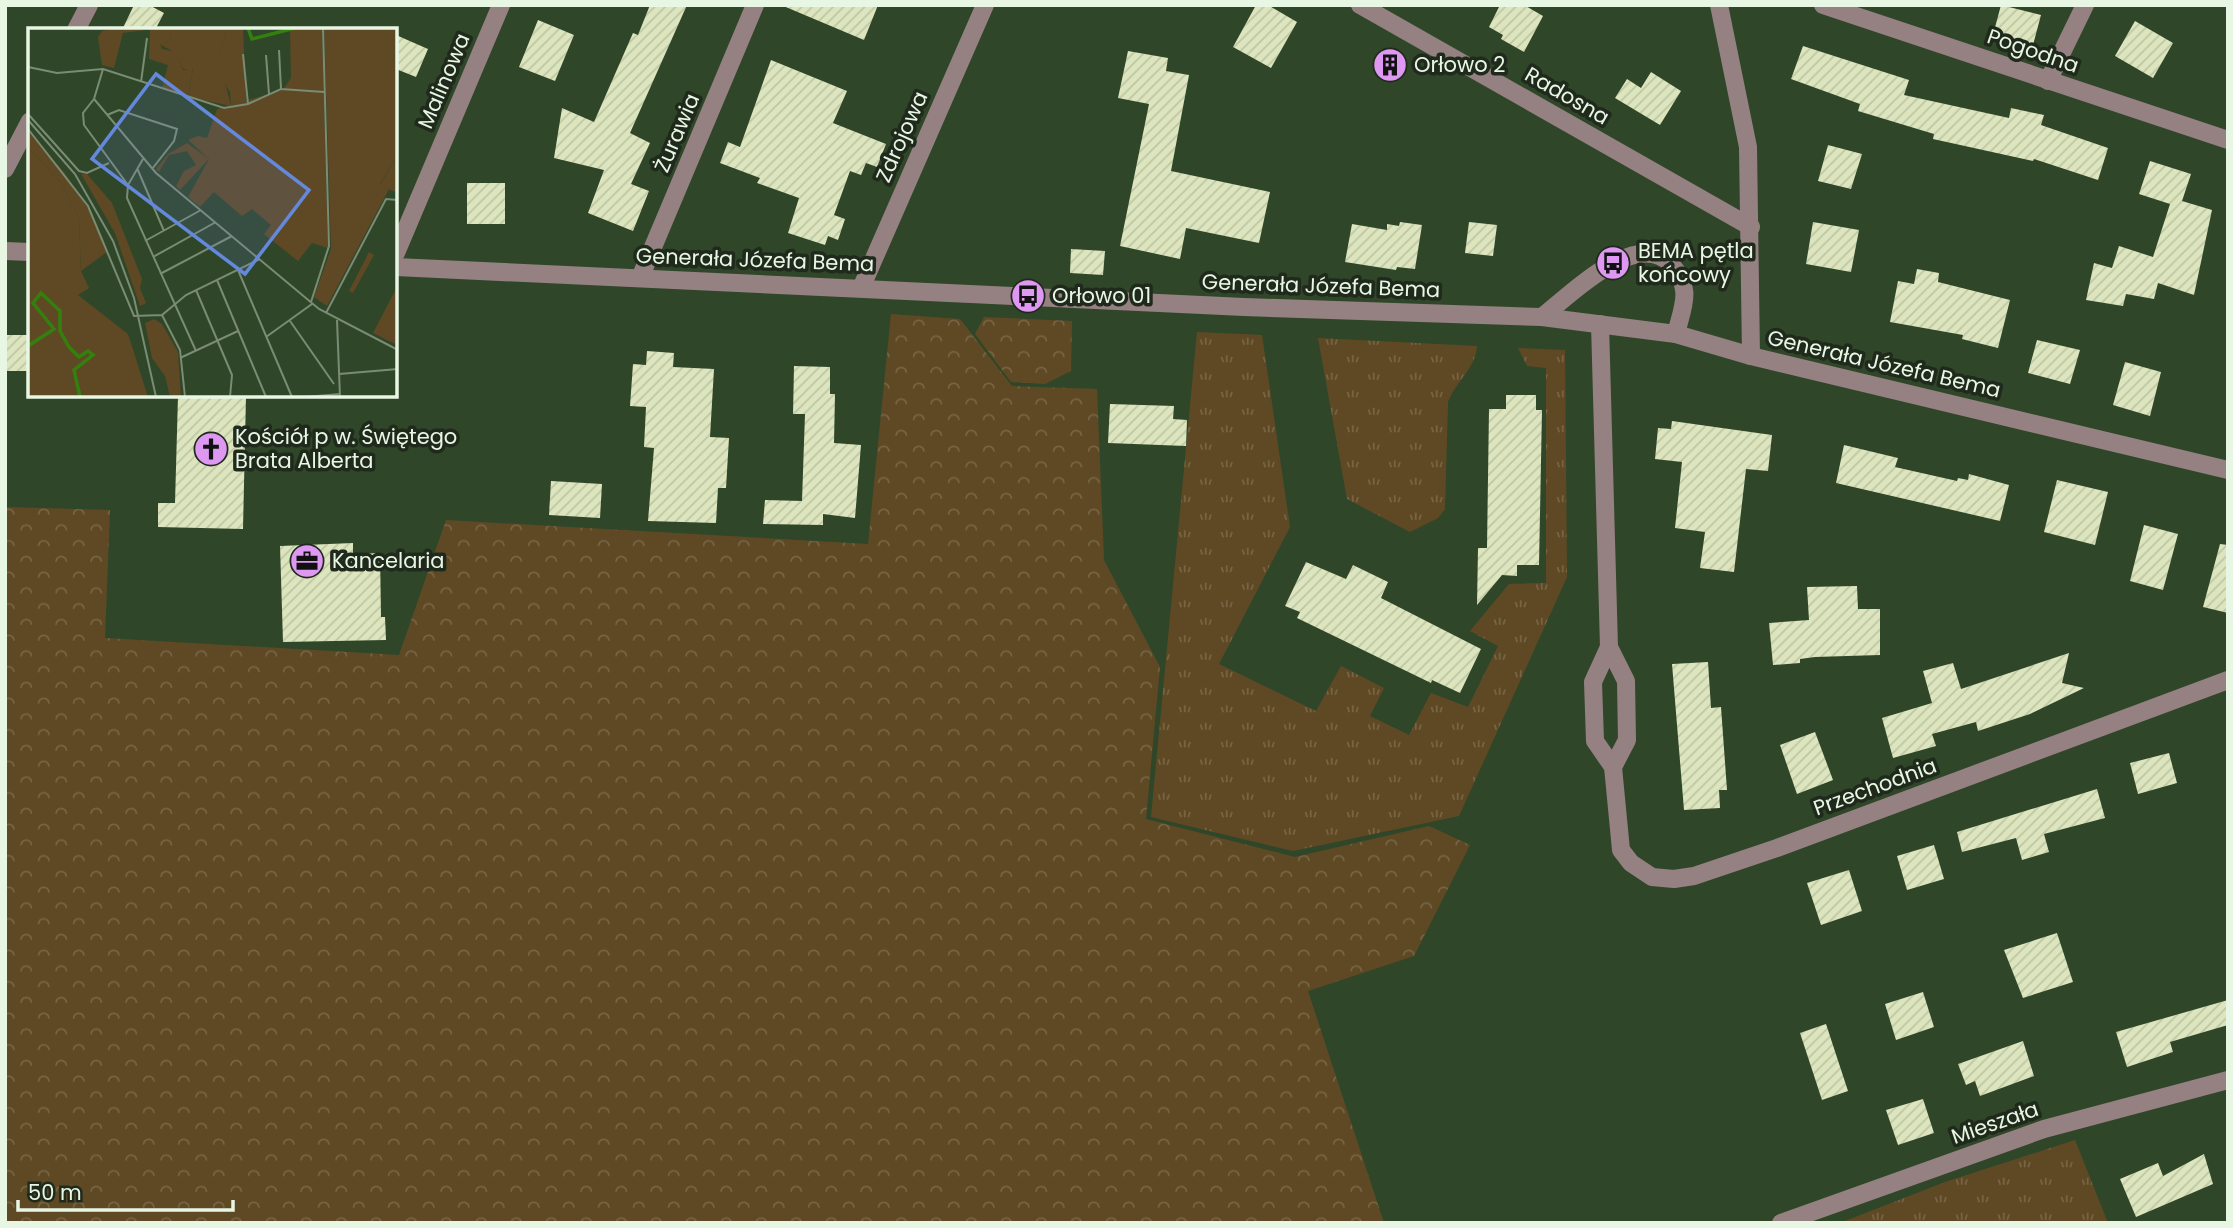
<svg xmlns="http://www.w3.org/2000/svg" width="2233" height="1228" font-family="Poppins,sans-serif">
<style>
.grass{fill:url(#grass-tufts)}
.forest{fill:url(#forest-crowns)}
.building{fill:url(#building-hatch)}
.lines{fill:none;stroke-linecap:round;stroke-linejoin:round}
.minor{stroke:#958181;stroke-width:18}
.labels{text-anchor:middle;stroke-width:7;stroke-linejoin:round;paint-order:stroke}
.street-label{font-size:21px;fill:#e8f6e4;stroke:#1f291c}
.poi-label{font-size:21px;fill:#e8f6e4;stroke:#1f291c;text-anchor:start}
.inset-river{fill:none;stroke:#34800e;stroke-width:3.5}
.inset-road{fill:none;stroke:#7a8c74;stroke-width:2}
.view{fill:#6489dc;fill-opacity:0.15;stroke:#6489dc;stroke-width:3.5}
.inset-edge{fill:none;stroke:#e8f6e4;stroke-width:3.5}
</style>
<defs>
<pattern id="grass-tufts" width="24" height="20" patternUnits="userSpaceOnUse" patternTransform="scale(1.75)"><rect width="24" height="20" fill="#5f4924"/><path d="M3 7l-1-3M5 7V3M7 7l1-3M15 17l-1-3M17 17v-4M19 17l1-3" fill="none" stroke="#766444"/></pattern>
<pattern id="forest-crowns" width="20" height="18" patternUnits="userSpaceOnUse" patternTransform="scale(1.75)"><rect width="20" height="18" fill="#5f4924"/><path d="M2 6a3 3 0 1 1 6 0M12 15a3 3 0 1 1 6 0" fill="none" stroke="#766444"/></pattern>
<pattern id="building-hatch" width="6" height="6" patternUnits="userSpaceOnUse" patternTransform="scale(1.75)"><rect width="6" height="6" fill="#dce5bd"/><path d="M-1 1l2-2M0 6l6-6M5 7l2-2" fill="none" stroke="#bec6a5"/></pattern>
</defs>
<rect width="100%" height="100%" fill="#304629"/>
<g class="grass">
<polygon points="1197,332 1262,335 1290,527 1219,664 1316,711 1341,666 1384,688 1370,716 1409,735 1431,693 1468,707 1498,646 1470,631 1509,584 1546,583 1546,368 1527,366 1518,348 1565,350 1567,577 1459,816 1293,851 1151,817"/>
<path d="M 1318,338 L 1477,346 C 1476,368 1456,381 1448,402 L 1445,509 L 1438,518 L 1410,532 L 1347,499 Z"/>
<polygon points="2075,1140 2108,1223 1840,1223 1945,1182"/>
</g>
<g class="forest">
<polygon points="891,314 960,319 1012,386 1097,389 1104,560 1160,667 1146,819 1295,857 1429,826 1470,845 1414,956 1308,991 1384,1223 5,1223 5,507 110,510 105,638 399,655 446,520 868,544"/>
<polygon points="984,317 1072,321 1071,371 1045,384 1011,382 975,334"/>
</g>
<g class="building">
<polygon points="134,5 149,5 164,13 155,30 122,30"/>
<polygon points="650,5 687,5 630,133 650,143 631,184 649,191 633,231 588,213 604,170 554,158 562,108 594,122 633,33 638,35"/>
<polygon points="781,5 878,5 864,40"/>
<polygon points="1256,5 1268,5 1297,22 1271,68 1233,47"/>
<polygon points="1500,5 1524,5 1543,16 1524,52 1501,39 1503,35 1489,27"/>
<polygon points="2001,5 2041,15 2033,45 1993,35"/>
<polygon points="538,20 574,35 555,81 519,67"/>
<polygon points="2135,21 2173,43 2153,78 2115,56"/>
<polygon points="396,35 428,49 416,77 396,69"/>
<polygon points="1803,46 1909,80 1904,95 2009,118 2011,108 2044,115 2041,125 2108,148 2098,180 2034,159 2033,161 1933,139 1934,134 1858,111 1860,104 1791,79"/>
<polygon points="1386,49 1406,60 1395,80 1375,70"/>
<polygon points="1128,51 1168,58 1166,71 1189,75 1171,171 1270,192 1259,243 1186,228 1180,259 1120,246 1149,104 1118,98"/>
<polygon points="771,60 847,91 833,123 886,144 877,167 866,163 861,175 850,171 834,215 845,219 838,240 828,236 825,245 788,233 799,198 757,183 760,178 720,163 728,142 740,147"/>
<polygon points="1651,72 1681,91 1660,125 1615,98 1627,79 1641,88"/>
<polygon points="1828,145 1862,154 1851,189 1818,181"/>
<polygon points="2150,161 2191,174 2182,201 2212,210 2194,295 2158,283 2154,299 2126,294 2123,306 2086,300 2094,263 2112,268 2119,246 2153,257 2170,204 2139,194"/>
<rect x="467" y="183" width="38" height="41"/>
<polygon points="1400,222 1422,225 1415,269 1397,267 1396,270 1345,262 1352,224 1387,230 1387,224 1399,226"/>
<polygon points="1469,222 1497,225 1493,256 1465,253"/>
<polygon points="1813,222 1859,230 1851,272 1806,264"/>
<polygon points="1071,249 1105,251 1103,275 1070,273"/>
<polygon points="1917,269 1939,273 1938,282 2010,300 1998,348 1962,339 1963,335 1890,322 1898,281 1914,284"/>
<polygon points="6,335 30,335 30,371 5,371"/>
<polygon points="2037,340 2080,350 2070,384 2028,373"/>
<polygon points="647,351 674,353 673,367 714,369 710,437 729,438 726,488 718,488 716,523 648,521 654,448 644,447 646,407 630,406 633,364 646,365"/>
<polygon points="2125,362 2161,372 2150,416 2113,405"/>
<polygon points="794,366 830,367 830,394 835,394 834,443 861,445 855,518 823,514 823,525 763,524 765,500 802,501 805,414 793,414"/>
<polygon points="1506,395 1536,395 1536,410 1542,410 1539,565 1517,565 1517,576 1502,575 1477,605 1478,548 1487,548 1489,409 1506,409"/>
<polygon points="178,396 246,396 243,529 158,527 158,503 175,503"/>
<polygon points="1110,404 1174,406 1173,419 1187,420 1186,446 1108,443"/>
<polygon points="1672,421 1772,435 1768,471 1746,469 1734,572 1700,568 1705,532 1675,528 1682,462 1655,459 1658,428 1671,429"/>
<polygon points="1844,445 1898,458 1895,467 1957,481 1958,478 1968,480 1969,474 2009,485 2000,521 1836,483"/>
<polygon points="2057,480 2108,492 2095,545 2044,532"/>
<polygon points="551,481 602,484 600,518 549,515"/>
<polygon points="2144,525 2178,534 2163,590 2130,581"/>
<polygon points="353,543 353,554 380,553 381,617 385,617 386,640 283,642 280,546"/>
<polygon points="2220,544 2228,545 2228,613 2203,607"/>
<polygon points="1306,562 1346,579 1353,565 1388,582 1381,598 1481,649 1460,693 1432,680 1431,683 1297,618 1300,612 1285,606"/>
<polygon points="1857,586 1858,609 1880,609 1880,655 1815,657 1800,659 1800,663 1773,665 1769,623 1809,620 1807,587"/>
<polygon points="2069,653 2062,683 2084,688 2030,714 1978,731 1976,722 1932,734 1936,746 1893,758 1882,718 1932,703 1923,671 1953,663 1961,689"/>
<polygon points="1708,662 1711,708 1721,707 1727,790 1719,790 1720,808 1684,810 1672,664"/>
<polygon points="1815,732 1833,780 1797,794 1780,745"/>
<polygon points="2169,753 2177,783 2138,794 2130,763"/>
<polygon points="2097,789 2105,818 2044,834 2049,852 2022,860 2016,838 1962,852 1957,832"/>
<polygon points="1934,845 1944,879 1907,890 1897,856"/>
<polygon points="1849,870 1862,911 1821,925 1807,883"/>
<polygon points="2057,933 2073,982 2023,998 2004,950"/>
<polygon points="1923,992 1934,1027 1896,1040 1885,1004"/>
<polygon points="2228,1000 2228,1025 2170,1042 2173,1052 2127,1067 2116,1032"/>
<polygon points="1826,1024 1848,1091 1822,1100 1800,1033"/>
<polygon points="2023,1041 2034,1076 1980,1096 1975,1081 1966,1085 1958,1064"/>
<polygon points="1923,1099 1934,1133 1898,1145 1886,1110"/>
<polygon points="2204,1154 2213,1184 2136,1217 2120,1179 2158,1163 2163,1176"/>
</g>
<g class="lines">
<g class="minor">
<polyline points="1360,5 1751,227"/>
<polyline points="1719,5 1748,147 1751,356"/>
<polyline points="1823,5 2228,140"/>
<polyline points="76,30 89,5"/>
<polyline points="2048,81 2085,5"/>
<polyline points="5,169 30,121"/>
<polyline points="5,251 30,252"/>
<polyline points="396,253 501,5"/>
<polyline points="396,267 1244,307 1542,317 1676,334 1751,356 2228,470"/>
<polyline points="640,278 755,5"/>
<polyline points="862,286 985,5"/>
<path d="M 1542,317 C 1569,296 1637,227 1671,264 C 1693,289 1683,305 1676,334"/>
<polyline points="1600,324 1609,647 1626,681 1627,740 1613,767"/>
<polyline points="1609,647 1593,682 1595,741 1613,767 1621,850 1631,863 1652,877 1674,879 1694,876 1777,848 2228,680"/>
<polyline points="1781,1223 2044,1129 2228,1080"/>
</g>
</g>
<defs>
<g id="building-disc" transform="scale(1.75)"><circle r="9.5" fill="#de98f2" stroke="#1f291c"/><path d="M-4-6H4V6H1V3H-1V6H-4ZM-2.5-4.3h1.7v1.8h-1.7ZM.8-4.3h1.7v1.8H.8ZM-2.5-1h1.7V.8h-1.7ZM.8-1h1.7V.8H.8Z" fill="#111"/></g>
<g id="bus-disc" transform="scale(1.75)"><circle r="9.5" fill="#de98f2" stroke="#1f291c"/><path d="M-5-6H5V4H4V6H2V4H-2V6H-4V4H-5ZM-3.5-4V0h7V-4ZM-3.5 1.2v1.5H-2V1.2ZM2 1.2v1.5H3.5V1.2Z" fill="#111"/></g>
<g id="church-disc" transform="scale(1.75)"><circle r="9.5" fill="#de98f2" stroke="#1f291c"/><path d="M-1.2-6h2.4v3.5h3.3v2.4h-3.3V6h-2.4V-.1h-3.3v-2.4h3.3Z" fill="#111"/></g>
<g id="office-disc" transform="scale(1.75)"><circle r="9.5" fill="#de98f2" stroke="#1f291c"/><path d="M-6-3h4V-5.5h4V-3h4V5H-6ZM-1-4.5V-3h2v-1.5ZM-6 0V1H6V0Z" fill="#111"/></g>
</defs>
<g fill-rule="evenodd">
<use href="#building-disc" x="1390" y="65"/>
<use href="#bus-disc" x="1613" y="263"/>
<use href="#bus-disc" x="1028" y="296"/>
<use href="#church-disc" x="211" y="449"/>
<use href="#office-disc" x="307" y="561"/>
</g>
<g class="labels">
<g class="street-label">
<text transform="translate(2033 51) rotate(19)" y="7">Pogodna</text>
<text transform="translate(444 81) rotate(-67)" y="7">Malinowa</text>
<text transform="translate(1567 96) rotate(30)" y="7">Radosna</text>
<text transform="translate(677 133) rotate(-67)" y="7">Żurawia</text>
<text transform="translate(902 137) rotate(-66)" y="7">Zdrojowa</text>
<text transform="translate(755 260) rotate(2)" y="7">Generała Józefa Bema</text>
<text transform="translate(1321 286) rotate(2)" y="7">Generała Józefa Bema</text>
<text transform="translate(1884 364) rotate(13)" y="7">Generała Józefa Bema</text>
<text transform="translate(1875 787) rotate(-20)" y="7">Przechodnia</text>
<text transform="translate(1995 1123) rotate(-19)" y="7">Mieszała</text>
</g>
<g class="poi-label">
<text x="1414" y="72">Orłowo 2</text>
<text x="1638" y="258">BEMA pętla<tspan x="1638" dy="24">końcowy</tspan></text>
<text x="1052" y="303">Orłowo 01</text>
<text x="235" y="444">Kościół p w. Świętego<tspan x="235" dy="24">Brata Alberta</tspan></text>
<text x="332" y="568">Kancelaria</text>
</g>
</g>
<g transform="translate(28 28)">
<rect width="369" height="369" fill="#304629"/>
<path d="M 90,0 L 117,2 L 95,5 L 86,40 L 74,37 L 70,9 L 74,3 ZM 122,0 L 141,0 L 143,12 L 132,16 L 134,21 L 148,24 L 155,42 L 165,40 L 160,69 L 134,61 L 140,37 L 121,31 ZM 159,115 L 181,131 L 152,162 L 148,158 L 156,143 L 168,137 L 159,123 L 141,127 L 131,144 L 128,141 L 140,126 ZM 0,119 L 34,156 L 51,190 L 53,243 L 61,260 L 50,267 L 100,306 L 120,369 L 0,369 ZM 369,128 L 369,165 L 352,157 ZM 53,146 L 59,146 L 84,175 L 114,251 L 112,260 L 118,275 L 112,278 L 87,205 ZM 341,224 L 346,227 L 325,265 L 321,263 ZM 126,291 L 134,296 L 150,324 L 153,369 L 142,369 L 137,348 L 124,330 L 117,295 Z" fill="#5f4924"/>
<path d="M 141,0 L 196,0 L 194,5 L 199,6 L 190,27 L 203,78 L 160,69 L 165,41 L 155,41 L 148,25 L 131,16 L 143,12 ZM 262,0 L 294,0 L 300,220 L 284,215 L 270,233 L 236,206 L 243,197 L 224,181 L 214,188 L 186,164 L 172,179 L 160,169 L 181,131 L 160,112 L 170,108 L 179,110 L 189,81 L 255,62 L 263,50 ZM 296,0 L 369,0 L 369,128 L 352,156 L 361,161 L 299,278 L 286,269 L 303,221 ZM 0,103 L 36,144 L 63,185 L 79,224 L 53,243 L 51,190 L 34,156 L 0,119 ZM 13,224 L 18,225 L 17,232 L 9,246 L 2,248 L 0,229 ZM 369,259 L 369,317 L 345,305 Z" fill="#5f4924"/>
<path d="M 85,299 L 97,306 L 104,318 L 119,369 L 0,369 L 0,326 L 50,344 L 81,317 Z" fill="#5f4924"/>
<path d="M 196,0 L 215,0 L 218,73 L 203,77 L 202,64 L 191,47 L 190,27 L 199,6 L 193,5 Z" fill="#5f4924"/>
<path class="inset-river" d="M 220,0 L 224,11 L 267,0M 0,318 L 26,301 L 5,275 L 13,265 L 32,283 L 32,303 L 41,319 L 51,329 L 60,323 L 65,327 L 46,342 L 52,369"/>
<path class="inset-road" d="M 251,22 L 253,61M 215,26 L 220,76M 238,27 L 241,66M 0,39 L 29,45 L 75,41 L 196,80 L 220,76 L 253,61 L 296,64M 75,41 L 66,71 L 128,145 L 291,281 L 370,322M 113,54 L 119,10M 66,71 L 55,85 L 56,97 L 100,157M 0,86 L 51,143 L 59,145 L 81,135M 79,87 L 91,82 L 149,101 L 146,113 L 124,141M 0,92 L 47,146 L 85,213 L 106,270 L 128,369M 0,101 L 60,178 L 106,288 L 134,287 L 158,267 L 232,231M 115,131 L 100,157 L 99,170 L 168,323M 109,140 L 136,203M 117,213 L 173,182M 125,229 L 188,194M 210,242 L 264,369M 132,246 L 204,208M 189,252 L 238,369M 168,262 L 204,347 L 202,369M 283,274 L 301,218 L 295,0M 298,285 L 358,171 L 370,172M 134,287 L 152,322 L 157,369M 309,292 L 312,369M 262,293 L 306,356M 238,309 L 284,276M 152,330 L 210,303M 311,346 L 370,341M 277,369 L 312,366"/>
<path class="view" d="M 128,46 L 281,162 L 217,246 L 64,131 Z"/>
<rect width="369" height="369" class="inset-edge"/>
</g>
<rect width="2233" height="1228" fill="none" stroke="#e8f6e4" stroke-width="14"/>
<path d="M18 1200v10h215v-10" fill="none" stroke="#e8f6e4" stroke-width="3.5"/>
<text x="28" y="1200" font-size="21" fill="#e8f6e4" stroke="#1f291c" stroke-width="5" paint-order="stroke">50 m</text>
</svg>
